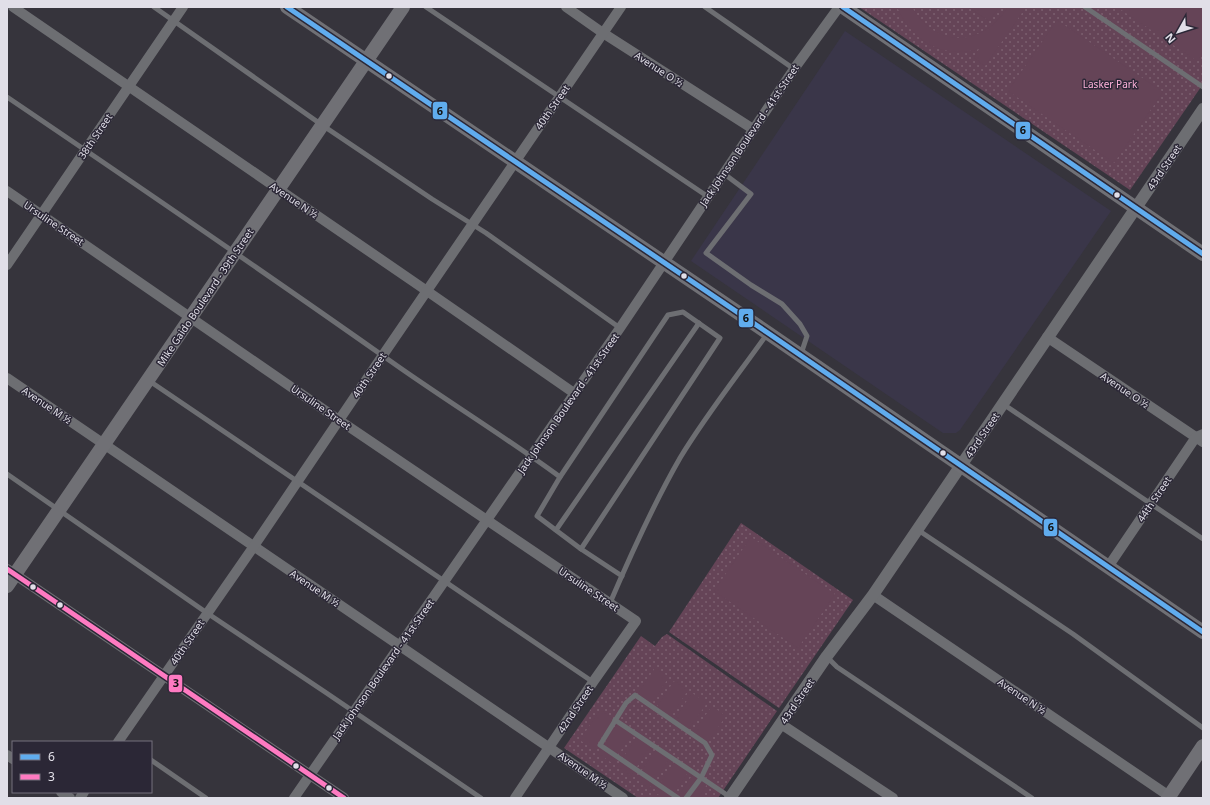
<svg xmlns="http://www.w3.org/2000/svg" width="1210" height="805" font-family="'Noto Sans',sans-serif">
<style>
.built{fill:#3a3649}
.grass{fill:url(#grass-dots)}
.garden{fill:#654457}
.lines{fill:none;stroke-linecap:round;stroke-linejoin:round}
.service{stroke:#6d6e72;stroke-width:5}
.minor{stroke:#6d6e72;stroke-width:10}
.tertiary{stroke:#6d6e72;stroke-width:12}
.secondary{stroke:#707075;stroke-width:14}
.bus-1-casing{stroke:#2b2736;stroke-width:8}
.bus-2-casing{stroke:#2b2736;stroke-width:8}
.bus-1{stroke:#60acee;stroke-width:5}
.bus-2{stroke:#fe7ac1;stroke-width:5}
.bus-dot{fill:#e1dfe8;stroke:#2b2736;stroke-width:1.5}
.labels{text-anchor:middle;stroke-width:3;stroke-linejoin:round;paint-order:stroke}
.street-label{font-size:10px;fill:#e1dfe8;stroke:#2b2736}
.park-label{font-size:10px;fill:#feb2da;stroke:#2b2736}
.line-badge{stroke:#2b2736;stroke-width:1.5}
.pale-badge-label{font-size:11px;text-anchor:middle;font-weight:bold;fill:#111}
</style>
<defs>
<pattern id="grass-dots" width="8" height="8" patternUnits="userSpaceOnUse"><rect width="8" height="8" fill="#654457"/><path d="M2 2h.1M6 6h.1" fill="none" stroke="#7b5f6f" stroke-width="1.8" stroke-linecap="round"/></pattern>
</defs>
<rect width="100%" height="100%" fill="#36343c"/>
<polygon class="built" points="845,31 1111,211 960,430 956,433 943,433 691,261"/>
<g class="grass">
<polygon points="859,7 1203,7 1203,84 1130,190"/>
<polygon points="741,523 853,600 779,708 669,632"/>
<polygon points="667,634 777,711 718,798 638,798 564,748 641,636 655,646 662,637"/>
</g>
<g class="garden">
<path d="M 897,7 L 912,7 C 936,49 983,47 1008,7 L 1026,7 L 985,66 L 974,58 L 979,49 C 942,59 912,41 897,7 Z"/>
<polygon points="968,7 999,7 989,21"/>
<polygon points="1117,7 1203,7 1203,53 1197,61"/>
<polygon points="1057,20 1163,92 1114,163 1008,91"/>
<polygon points="751,537 835,594 798,648 714,591"/>
<polygon points="655,668 669,677 649,708 635,698"/>
<polygon points="674,681 688,690 668,721 654,711"/>
<polygon points="692,693 707,703 686,733 672,723"/>
<polygon points="712,706 726,716 705,746 691,736"/>
<polygon points="600,710 614,719 593,750 580,740"/>
<polygon points="618,723 633,733 612,763 598,753"/>
<polygon points="638,736 651,745 631,776 617,766"/>
<polygon points="656,749 670,758 649,789 636,779"/>
<polygon points="675,761 689,771 671,798 664,798 654,792"/>
<polygon points="693,774 708,783 698,798 677,798"/>
</g>
<g class="lines">
<g class="service">
<polyline points="154,7 322,125 432,199 486,233 620,328"/>
<polyline points="426,7 707,196"/>
<polyline points="705,7 794,69"/>
<polyline points="1085,7 1203,87"/>
<path d="M 7,97 C 137,185 267,274 396,365 C 450,403 507,438 560,477 L 537,516 L 581,549 L 622,576"/>
<polyline points="723,173 751,194 706,253 751,285 782,304 800,324 807,336 801,354"/>
<polyline points="148,380 593,682"/>
<polyline points="1003,404 1203,539"/>
<polyline points="7,474 207,613 325,692 481,798"/>
<polyline points="560,477 668,315 683,312 720,338 581,549"/>
<polyline points="556,530 699,323"/>
<polyline points="918,530 1073,634 1203,728"/>
<path d="M 610,603 C 631,554 653,505 680,458 C 706,415 738,375 767,334"/>
<polyline points="827,657 837,667 1032,798"/>
<polyline points="615,720 730,797"/>
<polyline points="151,760 206,798"/>
<polyline points="678,798 600,745 626,703 635,695 705,743 712,755 701,778 686,798"/>
</g>
<g class="minor">
<polyline points="13,7 427,291 574,393"/>
<polyline points="566,7 603,33 753,129"/>
<polyline points="7,191 339,420 636,621 593,682 515,798"/>
<polyline points="7,265 183,7"/>
<polyline points="1047,337 1203,442"/>
<polyline points="7,378 623,798"/>
<polyline points="1108,567 1196,437 1203,434"/>
<polyline points="7,569 344,798"/>
<polyline points="873,595 1172,798"/>
<polyline points="781,724 893,798"/>
<polyline points="118,742 254,546 383,355 621,7"/>
<polyline points="7,755 13,759"/>
<polyline points="61,792 70,798"/>
<polyline points="80,798 84,792"/>
<polyline points="294,798 620,328 794,69 839,7"/>
</g>
<polyline class="tertiary" points="730,798 827,656 873,595 1203,109"/>
<g class="secondary">
<polyline points="287,7 768,333 1203,632"/>
<polyline points="843,7 1203,254"/>
<polyline points="7,586 403,7"/>
<polyline points="1168,798 1203,746"/>
</g>
<g class="bus-1-casing">
<g id="bus-1">
<polyline points="287,7 768,333 1203,632"/>
<polyline points="843,7 1203,254"/>
</g>
</g>
<g class="bus-2-casing">
<polyline id="bus-2" points="7,569 344,798"/>
</g>
<use href="#bus-1" class="bus-1"/>
<use href="#bus-2" class="bus-2"/>
</g>
<g class="bus-dot">
<circle cx="389" cy="76" r="3.5"/>
<circle cx="1117" cy="195" r="3.5"/>
<circle cx="684" cy="276" r="3.5"/>
<circle cx="943" cy="453" r="3.5"/>
<circle cx="33" cy="587" r="3.5"/>
<circle cx="60" cy="605" r="3.5"/>
<circle cx="296" cy="766" r="3.5"/>
<circle cx="329" cy="788" r="3.5"/>
</g>
<g class="labels">
<g class="street-label">
<text transform="translate(659 69) rotate(33)" y="4">Avenue O ½</text>
<text transform="translate(552 107) rotate(-55)" y="4">40th Street</text>
<text transform="translate(749 135) rotate(-56)" y="4">Jack Johnson Boulevard - 41st Street</text>
<text transform="translate(95 136) rotate(-56)" y="4">38th Street</text>
<text transform="translate(1164 167) rotate(-56)" y="4">43rd Street</text>
<text transform="translate(294 200) rotate(34)" y="4">Avenue N ½</text>
<text transform="translate(54 223) rotate(34)" y="4">Ursuline Street</text>
<text transform="translate(205 297) rotate(-56)" y="4">Mike Gaido Boulevard - 39th Street</text>
<text transform="translate(369 375) rotate(-56)" y="4">40th Street</text>
<text transform="translate(1125 390) rotate(34)" y="4">Avenue O ½</text>
<text transform="translate(568 403) rotate(-55)" y="4">Jack Johnson Boulevard - 41st Street</text>
<text transform="translate(47 405) rotate(34)" y="4">Avenue M ½</text>
<text transform="translate(321 407) rotate(35)" y="4">Ursuline Street</text>
<text transform="translate(982 435) rotate(-56)" y="4">43rd Street</text>
<text transform="translate(1154 499) rotate(-56)" y="4">44th Street</text>
<text transform="translate(315 588) rotate(34)" y="4">Avenue M ½</text>
<text transform="translate(589 589) rotate(34)" y="4">Ursuline Street</text>
<text transform="translate(187 642) rotate(-56)" y="4">40th Street</text>
<text transform="translate(383 669) rotate(-55)" y="4">Jack Johnson Boulevard - 41st Street</text>
<text transform="translate(1022 696) rotate(34)" y="4">Avenue N ½</text>
<text transform="translate(797 701) rotate(-56)" y="4">43rd Street</text>
<text transform="translate(575 709) rotate(-56)" y="4">42nd Street</text>
<text transform="translate(583 770) rotate(35)" y="4">Avenue M ½</text>
</g>
<g class="park-label">
<text x="1110" y="88">Lasker Park</text>
</g>
</g>
<g class="line-badge">
<rect x="432" y="101" width="16" height="19" rx="4" fill="#60acee"/>
<rect x="1015" y="121" width="16" height="19" rx="4" fill="#60acee"/>
<rect x="738" y="308" width="16" height="20" rx="4" fill="#60acee"/>
<rect x="1043" y="518" width="15" height="19" rx="4" fill="#60acee"/>
<rect x="168" y="674" width="15" height="19" rx="4" fill="#fe7ac1"/>
</g>
<g class="pale-badge-label">
<text x="440" y="115">6</text>
<text x="1023" y="134">6</text>
<text x="746" y="322">6</text>
<text x="1051" y="531">6</text>
<text x="176" y="687">3</text>
</g>
<rect width="1210" height="805" fill="none" stroke="#e1dfe8" stroke-width="16"/>
<rect x="12" y="741" width="140" height="52" fill="#2b2736" stroke="#74717d"/>
<rect x="20" y="754" width="20" height="6" fill="#60acee" stroke="#74717d"/>
<text x="48" y="761" font-size="12" fill="#e1dfe8">6</text>
<rect x="20" y="774" width="20" height="6" fill="#fe7ac1" stroke="#74717d"/>
<text x="48" y="781" font-size="12" fill="#e1dfe8">3</text>
<g transform="translate(1178 32) rotate(231)" stroke="#2b2736" stroke-width="3" paint-order="stroke">
<path d="M0-3L7 15L0 10L-7 15Z" fill="#e1dfe8"/>
<text y="-6" font-size="11" font-weight="bold" text-anchor="middle" fill="#e1dfe8">N</text>
</g>
</svg>
